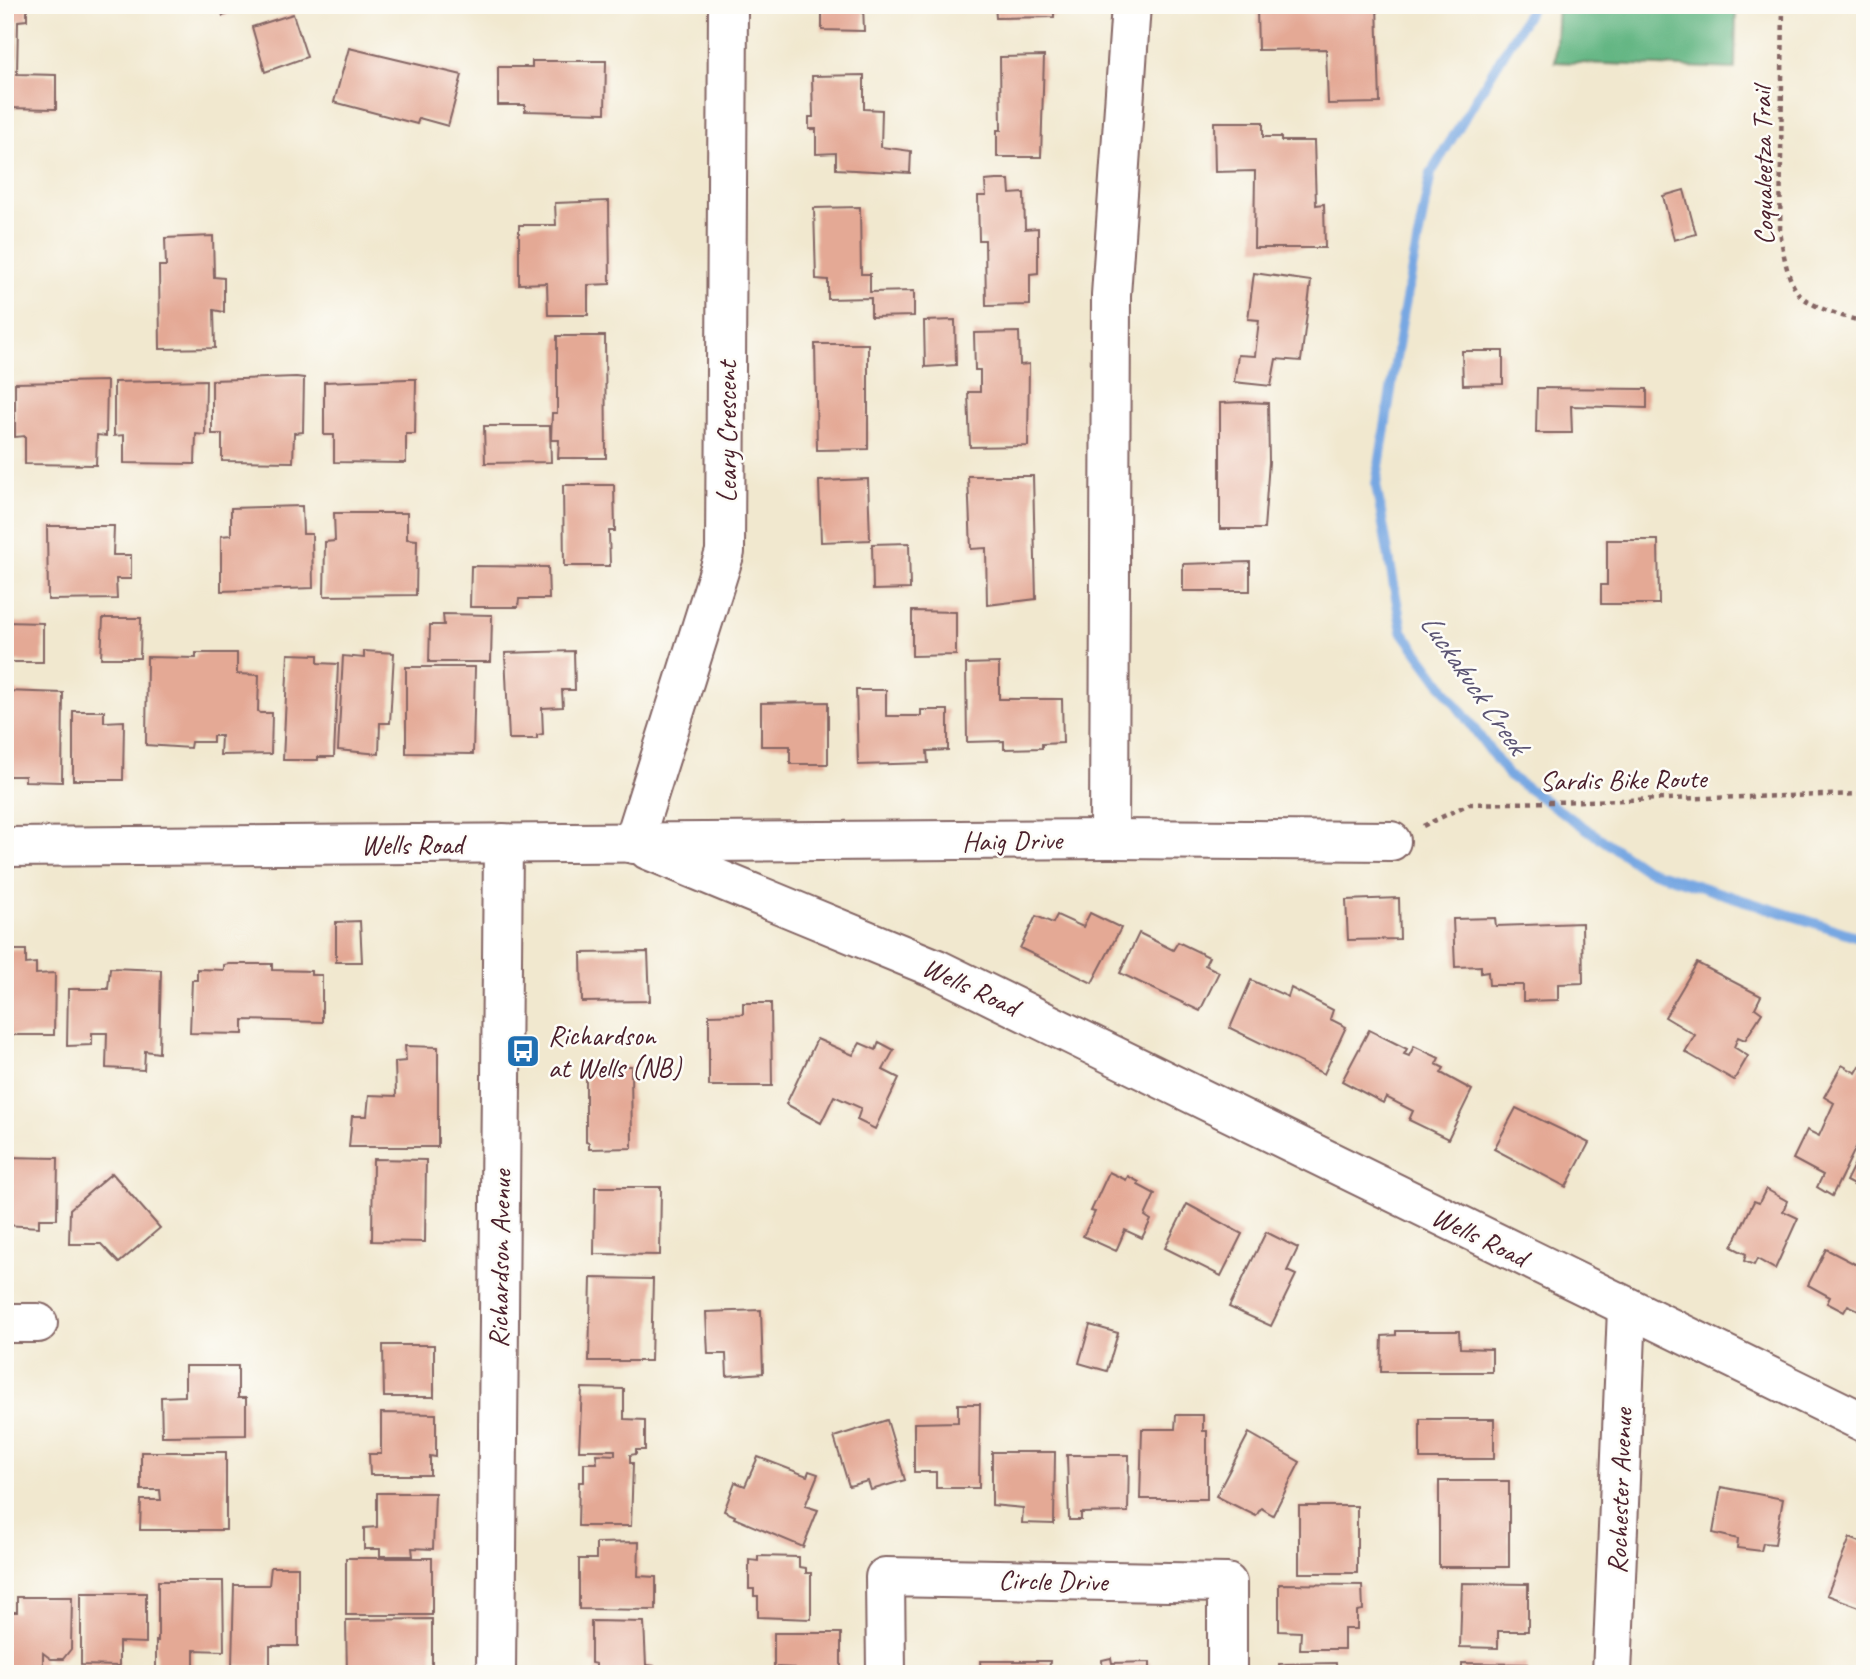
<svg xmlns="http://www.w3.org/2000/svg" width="1870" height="1679" font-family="Caveat,sans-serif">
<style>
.forest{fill:#63b683;stroke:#566a57;stroke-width:2}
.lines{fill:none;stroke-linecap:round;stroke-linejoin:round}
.stream{stroke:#77a7e2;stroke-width:10}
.building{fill:#e4a995}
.minor-casing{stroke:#846564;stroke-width:42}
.path{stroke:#846564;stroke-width:4.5;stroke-dasharray:5 5;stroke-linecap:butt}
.minor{stroke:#fff;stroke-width:38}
.labels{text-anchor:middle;stroke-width:5;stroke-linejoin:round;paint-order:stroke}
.street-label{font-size:28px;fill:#4a1f2b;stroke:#fdfcf7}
.poi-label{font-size:28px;fill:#4a1f2b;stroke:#fdfcf7;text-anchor:start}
.water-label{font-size:30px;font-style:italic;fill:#5c5574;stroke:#fdfcf7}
</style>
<rect width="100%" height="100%" fill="#fdfcf7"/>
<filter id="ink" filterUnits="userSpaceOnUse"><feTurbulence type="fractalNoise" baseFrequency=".0143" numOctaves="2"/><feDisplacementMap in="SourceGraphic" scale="14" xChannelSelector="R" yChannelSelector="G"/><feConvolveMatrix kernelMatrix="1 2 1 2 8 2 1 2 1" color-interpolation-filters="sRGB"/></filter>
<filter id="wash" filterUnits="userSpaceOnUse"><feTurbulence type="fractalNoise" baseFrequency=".00686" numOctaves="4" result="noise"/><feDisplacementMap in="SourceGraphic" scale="28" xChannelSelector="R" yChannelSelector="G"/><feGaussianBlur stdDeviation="1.57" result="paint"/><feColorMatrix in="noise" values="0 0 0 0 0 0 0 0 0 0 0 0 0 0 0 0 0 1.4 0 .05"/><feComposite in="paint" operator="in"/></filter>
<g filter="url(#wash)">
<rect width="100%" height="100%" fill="#f1e8cf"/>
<polygon class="forest" points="1558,5 1736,5 1735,69 1555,62"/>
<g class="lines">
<polyline class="stream" points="1533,5 1431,173 1402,320 1376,485 1402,631 1508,775 1645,869 1865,939"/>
</g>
<g id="blocks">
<g class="building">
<polygon points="5,5 27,5 27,20 18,21 17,74 56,75 56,109 5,108"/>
<polygon points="219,5 246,5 247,7 223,16"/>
<polygon points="822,5 863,5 864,31 822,30"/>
<polygon points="995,5 1054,5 1054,17 996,18"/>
<polygon points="1325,5 1377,5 1380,103 1328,104 1326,49 1258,50 1257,9 1326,8"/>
<polygon points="293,14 307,57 265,72 252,27"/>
<polygon points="349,48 462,75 448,126 419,118 417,124 334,102"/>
<polygon points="1044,56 1041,157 997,157 997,130 1001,130 1000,57"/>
<polygon points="532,61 606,61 605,113 525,111 525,105 498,105 498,67 532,67"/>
<polygon points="864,75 864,109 882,110 881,147 911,151 910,173 836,169 836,153 816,154 816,129 809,129 809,117 813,117 812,76"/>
<polygon points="1214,122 1263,122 1263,137 1281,137 1281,141 1314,141 1316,205 1324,204 1325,248 1254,248 1255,171 1215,172"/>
<polygon points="996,180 1009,180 1010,194 1024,193 1025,229 1038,228 1038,273 1030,274 1030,305 986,306 985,240 979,240 978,196 986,196 985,181"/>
<polygon points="1684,190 1696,234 1674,240 1663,196"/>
<polygon points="609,201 610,284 588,285 588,315 548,315 547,283 519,284 519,225 556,225 555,203"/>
<polygon points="860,207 861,274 870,274 870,292 914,291 914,316 871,317 871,298 828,299 828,280 816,279 814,208"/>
<polygon points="213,236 214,277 224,278 224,312 214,310 215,348 160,349 159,266 166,266 165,238"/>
<polygon points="1254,273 1311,281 1301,361 1276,359 1271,386 1234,382 1238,355 1255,356 1259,320 1248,319"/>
<polygon points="955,320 956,365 925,367 924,321"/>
<polygon points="1019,332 1020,365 1029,364 1028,446 970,447 968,392 980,392 980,370 975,370 974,333"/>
<polygon points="557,336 605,336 606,458 558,458 559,440 551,440 552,413 557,413"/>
<polygon points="815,344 868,344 868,449 817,450"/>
<polygon points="1462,351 1503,351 1503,384 1463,385"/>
<polygon points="296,377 304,378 303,432 294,433 293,462 222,461 222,434 212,434 212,380"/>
<polygon points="408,379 416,379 415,434 406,434 406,463 334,462 334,435 324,435 324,382"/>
<polygon points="206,380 205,435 196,434 195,464 124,463 124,435 114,436 114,382"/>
<polygon points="107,381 106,436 97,435 96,465 25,464 25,436 15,437 15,383"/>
<polygon points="1537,388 1647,389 1647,408 1571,406 1572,433 1536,433"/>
<polygon points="1244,402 1268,403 1269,462 1264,529 1220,529 1220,403"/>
<polygon points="484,426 550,426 551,462 485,463"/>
<polygon points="968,476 1033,476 1036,599 987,605 986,548 971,549"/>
<polygon points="868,479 870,540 821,542 819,481"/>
<polygon points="563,485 614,485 615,531 609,531 610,566 564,566"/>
<polygon points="302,506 303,534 312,534 313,588 221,591 221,536 231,535 231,508"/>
<polygon points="334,513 407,513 407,539 417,540 416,595 324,596 325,542 335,541"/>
<polygon points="47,526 114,526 113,555 131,555 131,579 116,579 117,599 48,600"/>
<polygon points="1607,540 1658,540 1659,604 1601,604 1601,585 1607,585"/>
<polygon points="909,543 910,589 873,590 872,544"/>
<polygon points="1250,562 1250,591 1183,591 1183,564"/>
<polygon points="471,566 548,567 549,599 519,599 518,607 470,607"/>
<polygon points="912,611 956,612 956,655 912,656"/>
<polygon points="443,614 492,615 491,662 429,662 430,625 444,625"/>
<polygon points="103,618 141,618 140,658 101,658"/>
<polygon points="5,622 43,623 43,662 5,662"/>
<polygon points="364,651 394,653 390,723 380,723 379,754 338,750 343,656 364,658"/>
<polygon points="574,651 575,690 562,690 563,707 542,708 543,734 537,735 537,739 509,739 505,653"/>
<polygon points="196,653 237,653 237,674 259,675 258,711 260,713 272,713 271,754 220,755 221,736 213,736 213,742 191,742 190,748 146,745 147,657 196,658"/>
<polygon points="288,654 318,655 318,663 338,664 334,757 318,757 318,760 283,760"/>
<polygon points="999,663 999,699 1062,699 1063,743 1042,744 1042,748 1004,749 1004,741 967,742 966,664"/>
<polygon points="406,667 475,667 473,754 406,753"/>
<polygon points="856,690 886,690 886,716 921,716 921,710 948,710 948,750 927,751 928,763 858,765"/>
<polygon points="5,691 63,693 62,782 25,781 25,776 5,776"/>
<polygon points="828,702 828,764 790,764 790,746 761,746 761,703"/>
<polygon points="73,711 104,711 104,722 124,721 123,780 73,780"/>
<polygon points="1399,898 1400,939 1348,940 1346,900"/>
<polygon points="1090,913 1121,928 1092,983 1020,948 1036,916 1053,923 1057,915 1083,927"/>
<polygon points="1495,918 1496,926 1582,923 1583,983 1558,984 1558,1000 1523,1001 1523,985 1489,985 1488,972 1481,973 1481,966 1455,967 1453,919"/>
<polygon points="360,921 362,962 336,962 336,922"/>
<polygon points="1139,933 1173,950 1178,942 1209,957 1205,965 1219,972 1200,1011 1120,973"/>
<polygon points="5,950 26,950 26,964 36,963 36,974 55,973 54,1035 5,1035"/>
<polygon points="648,952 650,1001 582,1002 581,953"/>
<polygon points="1697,963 1761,996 1755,1008 1762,1013 1745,1040 1738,1037 1734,1047 1748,1056 1734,1080 1685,1052 1695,1035 1665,1017"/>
<polygon points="229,964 272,964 272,970 311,971 311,975 322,975 322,1022 243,1020 243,1034 190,1033 192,980 197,980 197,969 224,970 224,965"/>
<polygon points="110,968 161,970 159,1053 145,1051 144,1070 106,1068 107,1033 92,1033 92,1045 67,1046 68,989 108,989"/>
<polygon points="1251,980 1288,997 1291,988 1333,1010 1330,1019 1346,1027 1324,1074 1230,1028"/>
<polygon points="743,1003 771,1003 772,1086 709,1086 709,1015 743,1014"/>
<polygon points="1369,1030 1407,1049 1404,1054 1409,1056 1414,1046 1439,1058 1436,1064 1444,1068 1441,1073 1472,1090 1448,1139 1409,1120 1413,1111 1386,1097 1383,1103 1342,1081"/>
<polygon points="817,1039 853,1055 860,1043 876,1050 879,1042 894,1050 883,1070 899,1078 875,1129 857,1120 861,1108 834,1096 821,1123 786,1104"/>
<polygon points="405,1046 438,1047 438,1147 349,1147 352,1116 367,1116 369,1095 396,1096 395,1062 406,1061"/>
<polygon points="1842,1065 1856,1073 1860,1066 1865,1069 1865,1129 1832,1196 1817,1187 1823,1175 1793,1159 1807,1130 1819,1136 1834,1103 1824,1097"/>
<polygon points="590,1066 631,1066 632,1148 589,1149 589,1143 586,1142 586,1074 590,1074"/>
<polygon points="1516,1108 1589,1143 1566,1187 1494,1149"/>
<polygon points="1865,1143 1865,1191 1846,1181"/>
<polygon points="5,1157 58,1158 57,1219 39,1219 39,1227 5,1225"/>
<polygon points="373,1159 426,1160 425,1242 372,1241"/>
<polygon points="1109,1172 1126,1180 1128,1176 1139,1182 1138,1185 1155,1194 1145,1216 1151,1220 1142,1238 1125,1230 1116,1251 1083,1236 1095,1212 1091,1211"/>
<polygon points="112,1173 160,1228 119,1263 101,1244 69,1244 70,1209"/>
<polygon points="595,1187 661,1187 660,1255 594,1254"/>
<polygon points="1766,1189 1787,1201 1783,1211 1798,1218 1775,1269 1757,1259 1754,1265 1744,1261 1746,1254 1732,1247 1754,1201 1759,1203"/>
<polygon points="1187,1204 1242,1234 1221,1276 1165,1248"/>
<polygon points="1266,1232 1298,1248 1287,1271 1296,1275 1271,1326 1229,1307"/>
<polygon points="1826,1249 1865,1269 1865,1313 1848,1305 1844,1312 1827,1303 1830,1297 1808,1285"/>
<polygon points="591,1278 653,1279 651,1361 589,1361"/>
<polygon points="761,1310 763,1373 727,1376 726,1354 708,1354 706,1312"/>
<polygon points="1090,1325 1118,1333 1107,1371 1079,1363"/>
<polygon points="1396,1331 1459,1331 1460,1348 1492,1349 1492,1372 1381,1372 1382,1336 1396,1335"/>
<polygon points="383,1345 434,1345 434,1397 384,1397"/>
<polygon points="185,1366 238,1366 238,1398 246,1398 246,1435 162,1436 161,1397 185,1396"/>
<polygon points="582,1388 624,1389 624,1419 645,1420 645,1450 636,1450 636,1454 630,1455 630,1463 633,1463 631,1526 578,1526 579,1482 584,1482 584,1463 597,1463 596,1454 615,1455 615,1450 579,1450"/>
<polygon points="958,1404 980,1404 979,1488 936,1488 936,1472 914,1472 914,1423 958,1422"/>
<polygon points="381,1413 436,1414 436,1457 430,1456 430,1475 370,1475 369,1454 381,1454"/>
<polygon points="1176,1415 1203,1415 1203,1431 1207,1431 1207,1499 1140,1499 1142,1429 1175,1429"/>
<rect x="1420" y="1419" width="74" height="40"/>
<polygon points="887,1420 905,1480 871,1490 868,1481 849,1486 834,1437"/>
<polygon points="1249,1433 1300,1462 1273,1515 1261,1508 1256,1516 1216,1496"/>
<polygon points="141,1452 226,1452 226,1530 140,1530 141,1500 161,1500 160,1490 141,1490"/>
<polygon points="992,1452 1055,1452 1054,1524 1022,1523 1023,1508 992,1505"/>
<polygon points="1067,1455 1129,1455 1128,1512 1081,1513 1081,1520 1069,1520"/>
<polygon points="758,1457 807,1476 809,1471 818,1474 805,1506 818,1510 803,1547 734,1518 735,1516 724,1511 735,1482 745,1486"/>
<rect x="1439" y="1481" width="70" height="86"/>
<polygon points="1721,1487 1783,1499 1775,1544 1763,1543 1761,1551 1737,1548 1738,1539 1713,1533"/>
<polygon points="377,1493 435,1493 433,1549 412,1548 413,1556 380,1556 380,1549 364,1549 364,1528 377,1527"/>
<rect x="1299" y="1506" width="58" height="67"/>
<polygon points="1850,1538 1865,1544 1865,1609 1827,1595"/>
<polygon points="639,1542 638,1576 656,1577 656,1610 579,1609 579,1559 596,1559 596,1543"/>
<polygon points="758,1556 799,1557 799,1567 806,1568 806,1573 811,1573 811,1619 758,1617 758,1596 754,1596 754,1589 749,1589 749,1560 758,1561"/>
<rect x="346" y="1558" width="86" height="57"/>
<polygon points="271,1567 298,1567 298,1646 270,1646 270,1666 232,1666 234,1585 269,1585"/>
<polygon points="158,1581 223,1581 224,1651 194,1650 194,1668 156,1668 156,1641 158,1641"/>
<polygon points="1462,1583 1528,1584 1528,1631 1498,1631 1498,1648 1460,1647"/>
<polygon points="1279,1584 1362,1585 1363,1610 1357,1611 1357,1629 1344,1629 1344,1649 1300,1649 1301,1632 1279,1631"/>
<polygon points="81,1593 146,1593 146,1643 119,1642 119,1666 81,1665"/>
<polygon points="17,1597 72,1597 71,1649 63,1659 51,1659 43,1653 43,1668 5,1667 5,1612 17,1612"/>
<polygon points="432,1619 432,1674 347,1674 346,1620"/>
<polygon points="591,1621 644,1622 646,1665 654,1666 654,1674 596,1674 596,1664 591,1663"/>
<polygon points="774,1633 841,1633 841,1668 838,1668 838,1674 794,1674 794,1668 774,1667"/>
<polygon points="1111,1658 1112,1663 1150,1662 1150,1674 1103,1674 1102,1660"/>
<polygon points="980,1661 1050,1661 1049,1674 981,1674"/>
<polygon points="1336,1663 1337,1674 1279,1674 1279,1664"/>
<polygon points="1462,1663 1527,1664 1527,1674 1462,1674"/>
</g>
</g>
</g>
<g filter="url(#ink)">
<use href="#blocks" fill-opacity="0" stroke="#846564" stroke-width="2"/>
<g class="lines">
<g class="minor-casing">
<g id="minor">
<polyline points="1109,839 1111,295 1131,5"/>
<polyline points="633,844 725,552 728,5"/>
<polyline points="5,847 1109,839 1391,841"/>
<polyline points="648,850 937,969 1865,1423"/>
<polyline points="5,1323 38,1323"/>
<polyline points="496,1674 503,843"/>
<polyline points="886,1674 885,1577 1227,1583 1227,1674"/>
<polyline points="1612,1674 1627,1309"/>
</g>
</g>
<g class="path">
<path d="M 1783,5 L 1780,231 C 1783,249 1786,279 1799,294 C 1812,308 1847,318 1865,322"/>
<polyline points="1423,826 1469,804 1865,794"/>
</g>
<use href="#minor" class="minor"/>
</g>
</g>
<defs>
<g id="bus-square" transform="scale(1.75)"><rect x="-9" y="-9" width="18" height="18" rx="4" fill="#1f6fb2" stroke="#fdfcf7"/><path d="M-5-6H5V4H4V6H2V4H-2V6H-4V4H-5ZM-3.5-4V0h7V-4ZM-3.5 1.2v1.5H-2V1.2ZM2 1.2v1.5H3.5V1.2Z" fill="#fff"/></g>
</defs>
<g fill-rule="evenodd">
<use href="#bus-square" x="523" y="1051"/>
</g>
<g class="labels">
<g class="street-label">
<text transform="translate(1762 166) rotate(-91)" y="10">Coqualeetza Trail</text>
<text transform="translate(726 432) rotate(-90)" y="10">Leary Crescent</text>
<text transform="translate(1623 779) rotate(-1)" y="10">Sardis Bike Route</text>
<text transform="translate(1012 840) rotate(-1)" y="10">Haig Drive</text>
<text x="412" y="854">Wells Road</text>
<text transform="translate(971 986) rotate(25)" y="10">Wells Road</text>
<text transform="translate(1480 1236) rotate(26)" y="10">Wells Road</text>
<text transform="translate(499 1259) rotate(-89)" y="10">Richardson Avenue</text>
<text transform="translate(1619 1491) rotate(-88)" y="10">Rochester Avenue</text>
<text transform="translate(1053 1580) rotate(1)" y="10">Circle Drive</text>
</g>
<g class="poi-label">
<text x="548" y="1045">Richardson<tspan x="548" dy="32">at Wells (NB)</tspan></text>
</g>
<g class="water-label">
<text transform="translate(1474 683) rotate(55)" y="10">Luckakuck Creek</text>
</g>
</g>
<rect width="1870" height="1679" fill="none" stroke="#fdfcf7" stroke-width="28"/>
</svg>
